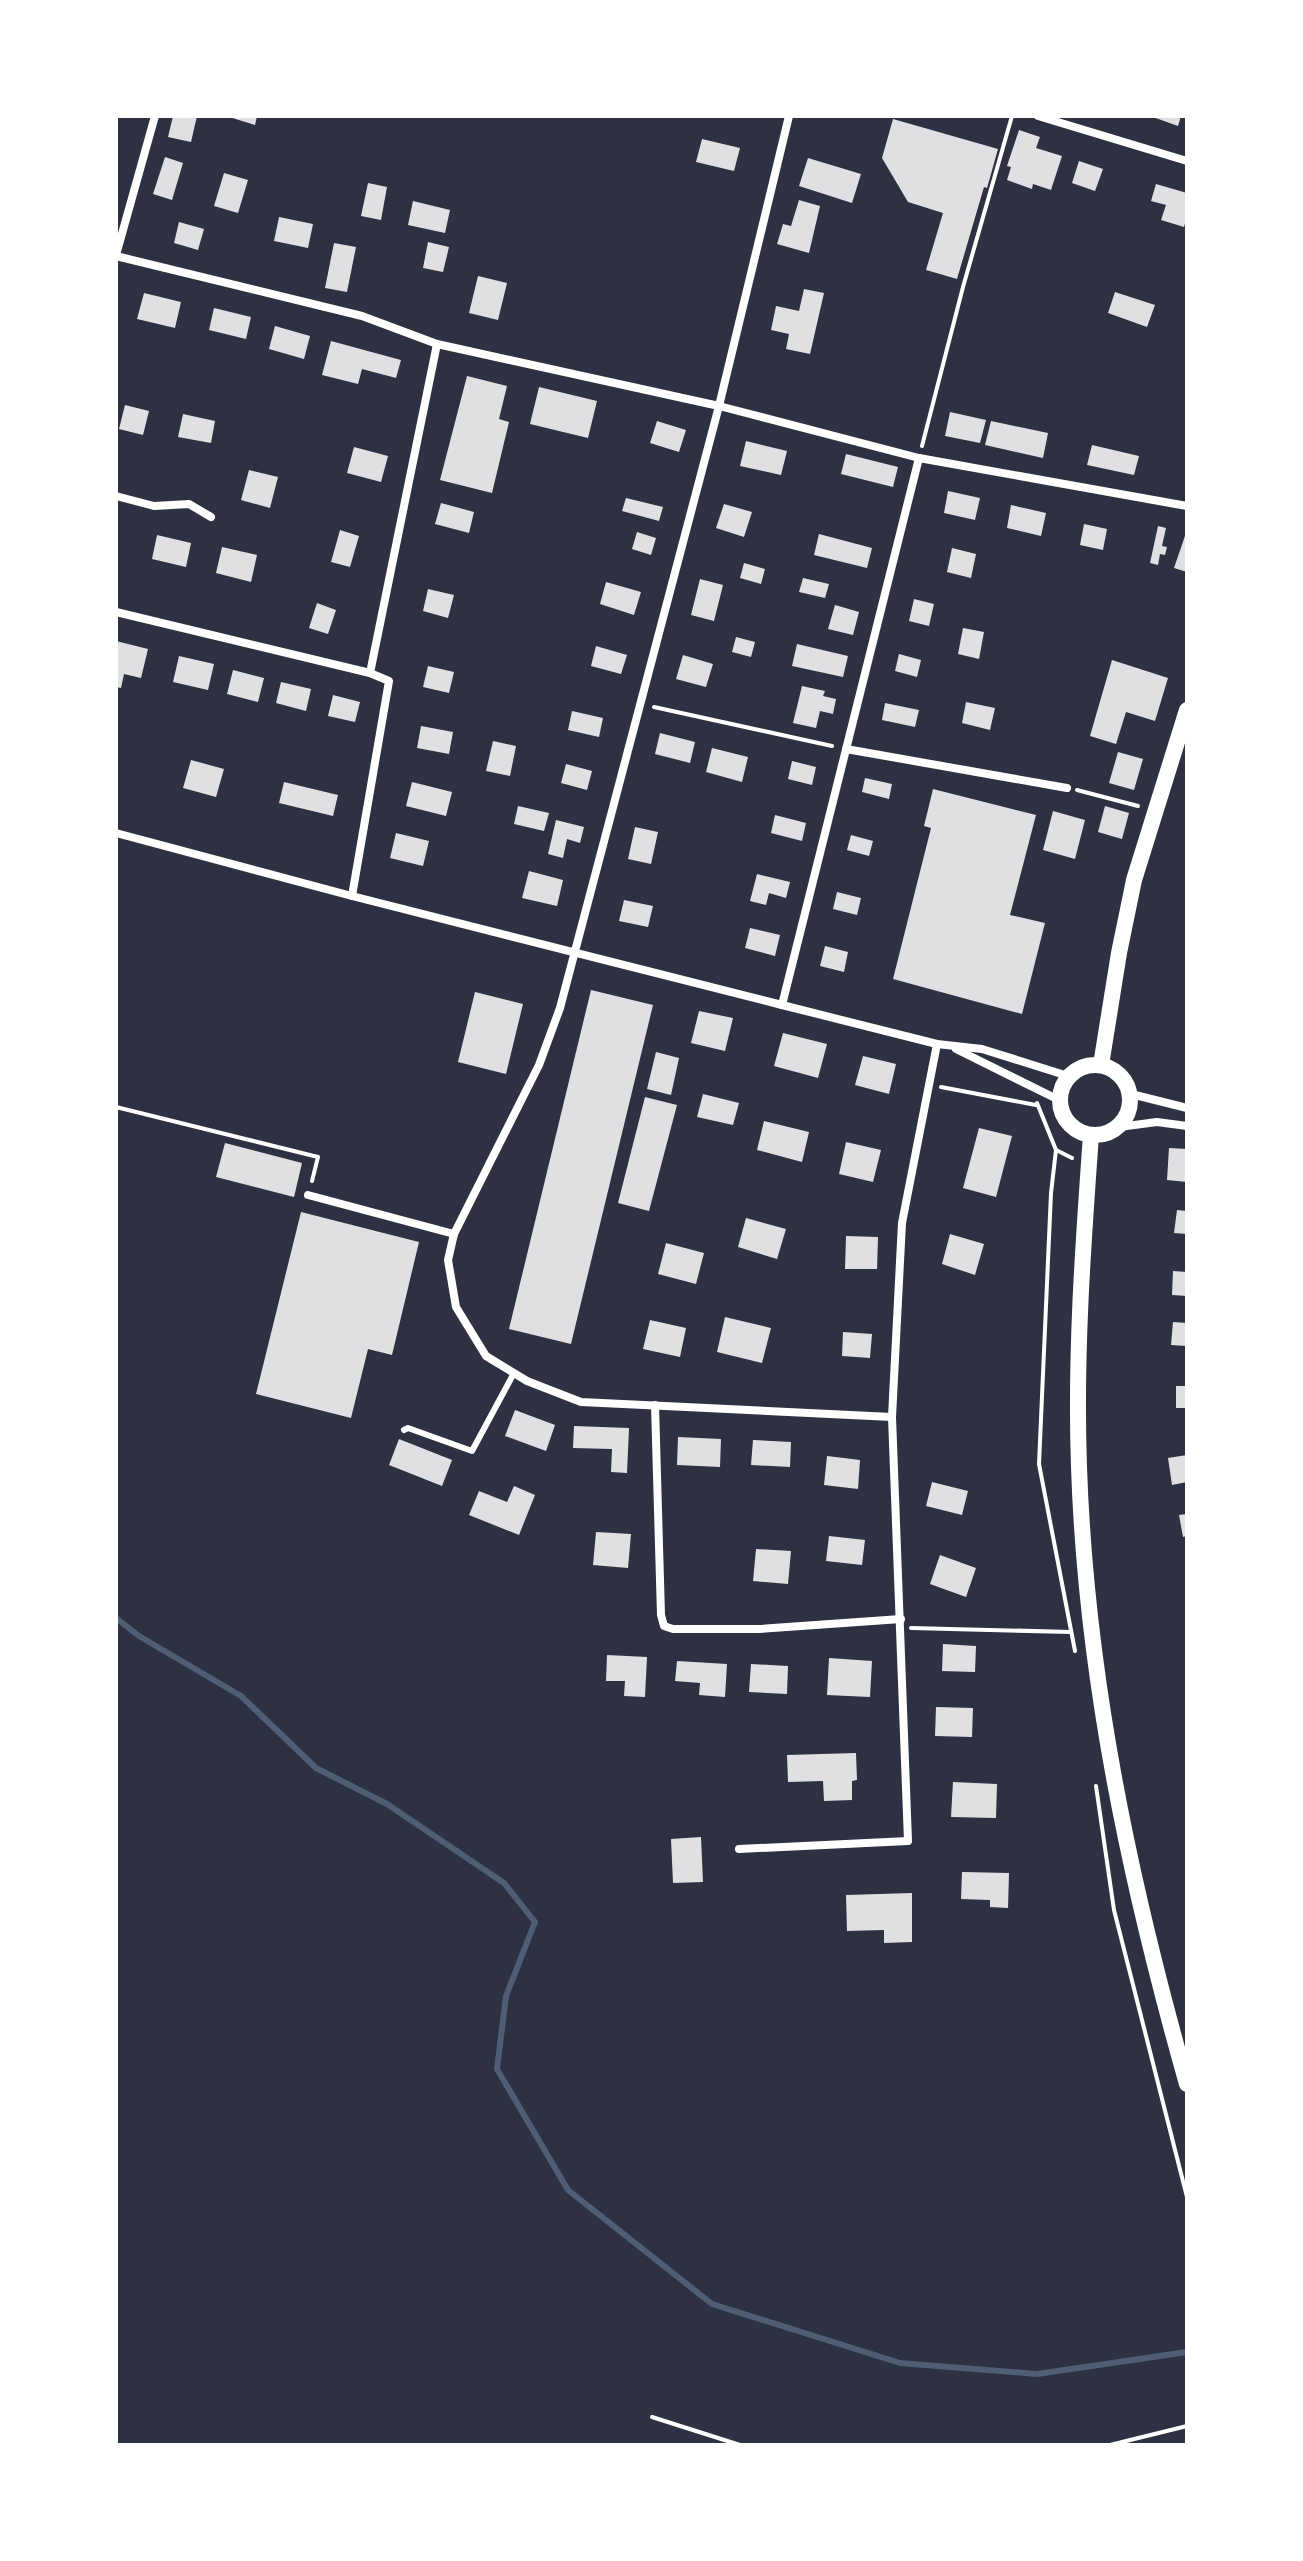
<svg xmlns="http://www.w3.org/2000/svg" width="1303" height="2561" font-family="'Fira Sans',sans-serif">
<style>
.lines{fill:none;stroke-linecap:round;stroke-linejoin:round}
.stream{stroke:#4f5d75;stroke-width:6}
.building{fill:#e0e0e3}
.path{stroke:#fff;stroke-width:4}
.service{stroke:#fff;stroke-width:6}
.minor{stroke:#fff;stroke-width:8}
.secondary{stroke:#fff;stroke-width:16}
</style>
<rect width="100%" height="100%" fill="#2d3142"/>
<g class="lines">
<polyline class="stream" points="116,1618 139,1636 241,1696 316,1768 387,1804 504,1883 535,1922 506,1996 497,2069 568,2190 712,2304 900,2363 1037,2374 1187,2352"/>
</g>
<g class="building">
<polygon points="173,116 197,116 191,142 168,137"/>
<polygon points="226,116 257,116 255,125"/>
<polygon points="1150,116 1181,116 1178,126"/>
<polygon points="893,119 998,149 987,188 984,187 957,279 926,270 943,213 908,202 882,158"/>
<polygon points="1019,130 1040,137 1036,148 1062,156 1051,190 1033,184 1032,189 1007,180 1011,167 1007,166"/>
<polygon points="702,139 740,148 734,171 696,162"/>
<polygon points="165,157 183,163 172,200 153,194"/>
<polygon points="808,158 861,174 852,203 799,186"/>
<polygon points="1079,161 1103,169 1095,191 1072,183"/>
<polygon points="224,173 248,180 238,213 214,206"/>
<polygon points="368,183 387,187 381,220 361,216"/>
<polygon points="1156,184 1187,193 1187,217 1184,227 1161,220 1166,205 1151,201"/>
<polygon points="799,200 820,206 809,253 777,244 783,224 791,226"/>
<polygon points="413,201 450,210 445,233 408,225"/>
<polygon points="279,217 313,224 308,248 274,241"/>
<polygon points="179,222 204,229 198,250 174,243"/>
<polygon points="428,242 449,247 443,272 423,268"/>
<polygon points="334,243 356,247 347,292 325,288"/>
<polygon points="478,276 507,283 498,320 469,313"/>
<polygon points="804,289 824,293 810,354 786,349 789,334 771,330 776,306 799,311"/>
<polygon points="1115,292 1155,305 1147,327 1108,313"/>
<polygon points="144,293 181,302 175,328 137,319"/>
<polygon points="214,308 251,317 246,339 209,330"/>
<polygon points="275,326 310,336 304,359 269,349"/>
<polygon points="331,341 401,360 396,378 362,369 358,384 322,375"/>
<polygon points="467,376 507,386 499,419 509,422 492,493 440,480"/>
<polygon points="539,387 597,401 588,438 530,424"/>
<polygon points="125,405 149,411 143,435 119,429"/>
<polygon points="950,412 986,420 980,443 945,436"/>
<polygon points="183,414 215,421 211,443 178,437"/>
<polygon points="657,421 686,430 679,452 650,443"/>
<polygon points="991,421 1048,433 1043,458 985,445"/>
<polygon points="746,441 787,451 781,475 740,466"/>
<polygon points="1092,445 1139,456 1134,475 1087,465"/>
<polygon points="354,447 388,456 381,482 347,473"/>
<polygon points="846,454 898,467 893,487 841,474"/>
<polygon points="249,470 278,477 270,508 241,500"/>
<polygon points="948,491 980,498 975,520 944,513"/>
<polygon points="626,498 663,507 659,521 622,511"/>
<polygon points="441,503 474,512 469,533 435,524"/>
<polygon points="724,504 752,512 744,537 716,528"/>
<polygon points="1011,505 1046,513 1041,536 1007,528"/>
<polygon points="1084,524 1107,529 1103,550 1080,545"/>
<polygon points="1158,526 1166,528 1162,546 1167,547 1165,555 1160,554 1158,565 1150,563"/>
<polygon points="340,530 359,536 350,567 331,562"/>
<polygon points="1187,530 1187,572 1174,568"/>
<polygon points="637,532 656,538 651,555 632,549"/>
<polygon points="819,534 872,548 867,568 814,555"/>
<polygon points="157,535 191,543 186,567 152,559"/>
<polygon points="222,547 257,555 251,582 216,573"/>
<polygon points="952,548 976,554 971,578 947,572"/>
<polygon points="744,563 765,569 761,584 740,578"/>
<polygon points="803,578 829,584 825,598 799,592"/>
<polygon points="700,579 723,585 714,621 691,615"/>
<polygon points="606,582 641,592 634,615 600,604"/>
<polygon points="428,589 454,595 448,618 423,611"/>
<polygon points="914,599 934,604 929,626 909,621"/>
<polygon points="317,603 336,610 328,634 309,628"/>
<polygon points="835,605 859,612 853,635 828,629"/>
<polygon points="963,628 984,632 979,659 958,654"/>
<polygon points="736,637 755,642 751,657 732,652"/>
<polygon points="116,641 148,649 141,678 124,674 121,688 116,687"/>
<polygon points="797,644 848,656 843,677 792,666"/>
<polygon points="596,646 627,655 621,674 591,666"/>
<polygon points="899,654 921,660 917,677 895,671"/>
<polygon points="683,655 713,664 706,687 676,679"/>
<polygon points="179,656 214,664 208,690 173,682"/>
<polygon points="1112,660 1168,678 1155,721 1126,712 1116,744 1090,736"/>
<polygon points="428,666 454,672 449,693 423,687"/>
<polygon points="233,670 264,678 258,702 227,694"/>
<polygon points="281,682 311,689 306,711 276,703"/>
<polygon points="802,686 825,691 823,696 836,699 833,714 820,711 816,728 793,723"/>
<polygon points="333,695 360,702 355,722 328,716"/>
<polygon points="966,702 995,708 990,730 962,723"/>
<polygon points="885,703 919,710 915,727 882,720"/>
<polygon points="572,711 603,718 599,737 568,730"/>
<polygon points="421,726 453,732 449,754 417,748"/>
<polygon points="660,733 695,742 690,763 655,754"/>
<polygon points="493,741 516,746 510,776 486,771"/>
<polygon points="712,748 748,757 742,782 706,772"/>
<polygon points="1118,752 1143,759 1134,790 1109,783"/>
<polygon points="191,760 224,769 216,797 183,788"/>
<polygon points="792,761 816,767 812,785 788,779"/>
<polygon points="566,764 592,771 587,790 561,783"/>
<polygon points="865,778 892,784 889,799 862,792"/>
<polygon points="284,782 338,795 333,816 279,803"/>
<polygon points="412,782 452,792 446,816 406,806"/>
<polygon points="933,789 1036,815 1010,915 1045,923 1022,1014 893,979 931,828 924,826"/>
<polygon points="518,806 549,813 544,831 514,824"/>
<polygon points="1105,806 1129,813 1122,839 1098,832"/>
<polygon points="1053,811 1085,820 1075,859 1043,850"/>
<polygon points="775,815 806,823 802,841 771,833"/>
<polygon points="556,820 584,827 580,843 567,839 563,858 548,854"/>
<polygon points="635,827 658,832 651,864 628,859"/>
<polygon points="396,833 429,841 423,866 390,858"/>
<polygon points="851,835 873,841 869,856 847,850"/>
<polygon points="529,871 563,880 557,906 522,898"/>
<polygon points="757,874 790,882 786,898 769,893 766,905 750,901"/>
<polygon points="837,892 861,898 857,915 833,909"/>
<polygon points="624,900 653,906 648,927 619,921"/>
<polygon points="750,928 780,935 775,956 745,948"/>
<polygon points="825,946 848,952 844,972 820,966"/>
<polygon points="591,990 653,1005 571,1344 509,1329"/>
<polygon points="475,992 523,1004 506,1074 458,1062"/>
<polygon points="699,1011 733,1018 725,1051 691,1043"/>
<polygon points="783,1033 827,1044 818,1078 774,1066"/>
<polygon points="656,1052 679,1058 671,1095 647,1089"/>
<polygon points="863,1056 896,1064 889,1094 855,1085"/>
<polygon points="703,1094 739,1103 733,1125 697,1117"/>
<polygon points="645,1097 677,1105 649,1211 618,1203"/>
<polygon points="764,1121 809,1132 802,1162 757,1150"/>
<polygon points="979,1128 1012,1136 996,1197 963,1188"/>
<polygon points="846,1142 881,1150 873,1182 839,1174"/>
<polygon points="225,1143 302,1163 294,1197 216,1177"/>
<polygon points="1169,1148 1187,1149 1187,1182 1167,1180"/>
<polygon points="1177,1210 1187,1211 1187,1234 1174,1233"/>
<polygon points="301,1212 419,1242 392,1355 368,1349 351,1418 256,1394"/>
<polygon points="746,1218 786,1229 777,1259 738,1247"/>
<polygon points="950,1234 984,1244 975,1275 942,1264"/>
<polygon points="846,1236 878,1237 877,1269 845,1269"/>
<polygon points="666,1243 704,1253 696,1284 658,1274"/>
<polygon points="1173,1271 1187,1272 1187,1296 1172,1295"/>
<polygon points="725,1317 771,1328 762,1363 717,1352"/>
<polygon points="650,1320 686,1328 680,1357 643,1349"/>
<polygon points="1173,1322 1187,1323 1187,1346 1171,1345"/>
<polygon points="843,1332 872,1334 870,1358 842,1356"/>
<rect x="1176" y="1386" width="11" height="22"/>
<polygon points="515,1410 555,1425 546,1451 505,1436"/>
<polygon points="574,1426 629,1428 627,1473 611,1472 612,1449 573,1448"/>
<polygon points="678,1437 721,1439 720,1467 677,1465"/>
<polygon points="399,1439 452,1460 442,1486 389,1465"/>
<polygon points="753,1440 791,1442 790,1467 751,1465"/>
<polygon points="1187,1455 1187,1482 1172,1485 1168,1458"/>
<polygon points="827,1456 860,1460 858,1489 824,1485"/>
<polygon points="932,1482 968,1491 962,1515 926,1506"/>
<polygon points="514,1486 535,1495 519,1535 469,1515 479,1491 507,1502"/>
<polygon points="1187,1514 1187,1536 1183,1537 1179,1515"/>
<polygon points="596,1532 631,1534 628,1568 593,1565"/>
<polygon points="829,1536 865,1540 862,1565 826,1561"/>
<polygon points="756,1549 791,1551 788,1584 753,1581"/>
<polygon points="940,1555 976,1568 966,1597 930,1584"/>
<polygon points="943,1644 976,1646 975,1672 942,1671"/>
<polygon points="607,1655 647,1657 645,1697 624,1696 625,1681 606,1681"/>
<polygon points="829,1658 872,1661 870,1697 827,1695"/>
<polygon points="677,1661 727,1664 725,1697 699,1695 700,1683 675,1681"/>
<polygon points="751,1664 788,1666 787,1694 749,1692"/>
<polygon points="936,1707 973,1708 972,1737 935,1736"/>
<polygon points="856,1753 857,1780 852,1781 852,1800 824,1801 823,1781 788,1782 787,1755"/>
<polygon points="953,1782 997,1784 996,1818 951,1817"/>
<polygon points="701,1837 703,1882 673,1883 671,1839"/>
<polygon points="962,1872 1009,1873 1008,1908 990,1907 990,1900 961,1899"/>
<polygon points="912,1893 912,1942 884,1943 884,1930 847,1931 846,1895"/>
</g>
<g class="lines">
<g class="path">
<polyline points="922,446 963,287 1012,116"/>
<polyline points="654,707 832,746"/>
<polyline points="1077,790 1138,806"/>
<polyline points="941,1087 1036,1105"/>
<polyline points="1037,1103 1056,1150 1051,1193 1039,1464 1075,1651"/>
<polyline points="116,1107 318,1157 312,1181"/>
<polyline points="1056,1150 1072,1158"/>
<polyline points="911,1628 1071,1632"/>
<polyline points="1096,1786 1114,1910 1187,2197"/>
<polyline points="652,2417 740,2445"/>
<polyline points="1110,2445 1187,2426"/>
</g>
<polyline class="service" points="404,1430 408,1428 472,1451 514,1373"/>
<g class="minor">
<polyline points="789,116 719,406 560,1008 539,1065 454,1234 448,1260 456,1307 486,1356 527,1381 581,1402 892,1417"/>
<polyline points="1038,116 1187,161"/>
<polyline points="116,255 155,116"/>
<polyline points="116,256 362,316 437,344 719,406 919,458 1187,506"/>
<polyline points="116,496 154,506 189,504 211,517"/>
<polyline points="116,612 370,673"/>
<polyline points="846,749 1067,788"/>
<polyline points="116,833 352,896 782,1005 937,1044 982,1049 1068,1076"/>
<polyline points="352,896 389,681 370,673 437,344"/>
<polyline points="782,1005 919,458"/>
<polyline points="956,1049 1059,1100"/>
<polyline points="1131,1094 1187,1108"/>
<polyline points="1119,1127 1157,1122 1187,1126"/>
<polyline points="308,1195 454,1234"/>
<polyline points="655,1405 661,1615 664,1626 673,1629 760,1629 901,1619"/>
<polyline points="739,1849 908,1841 892,1417 902,1223 937,1044"/>
</g>
<g class="secondary">
<circle cx="1095" cy="1100" r="35"/>
<polyline points="1101,1065 1119,953 1134,880 1187,710"/>
<path d="M 1091,1135 C 1083,1246 1075,1356 1079,1467 C 1086,1677 1130,1883 1187,2084"/>
</g>
</g>
<rect width="1303" height="2561" fill="none" stroke="#ffffff" stroke-width="236"/>
</svg>
